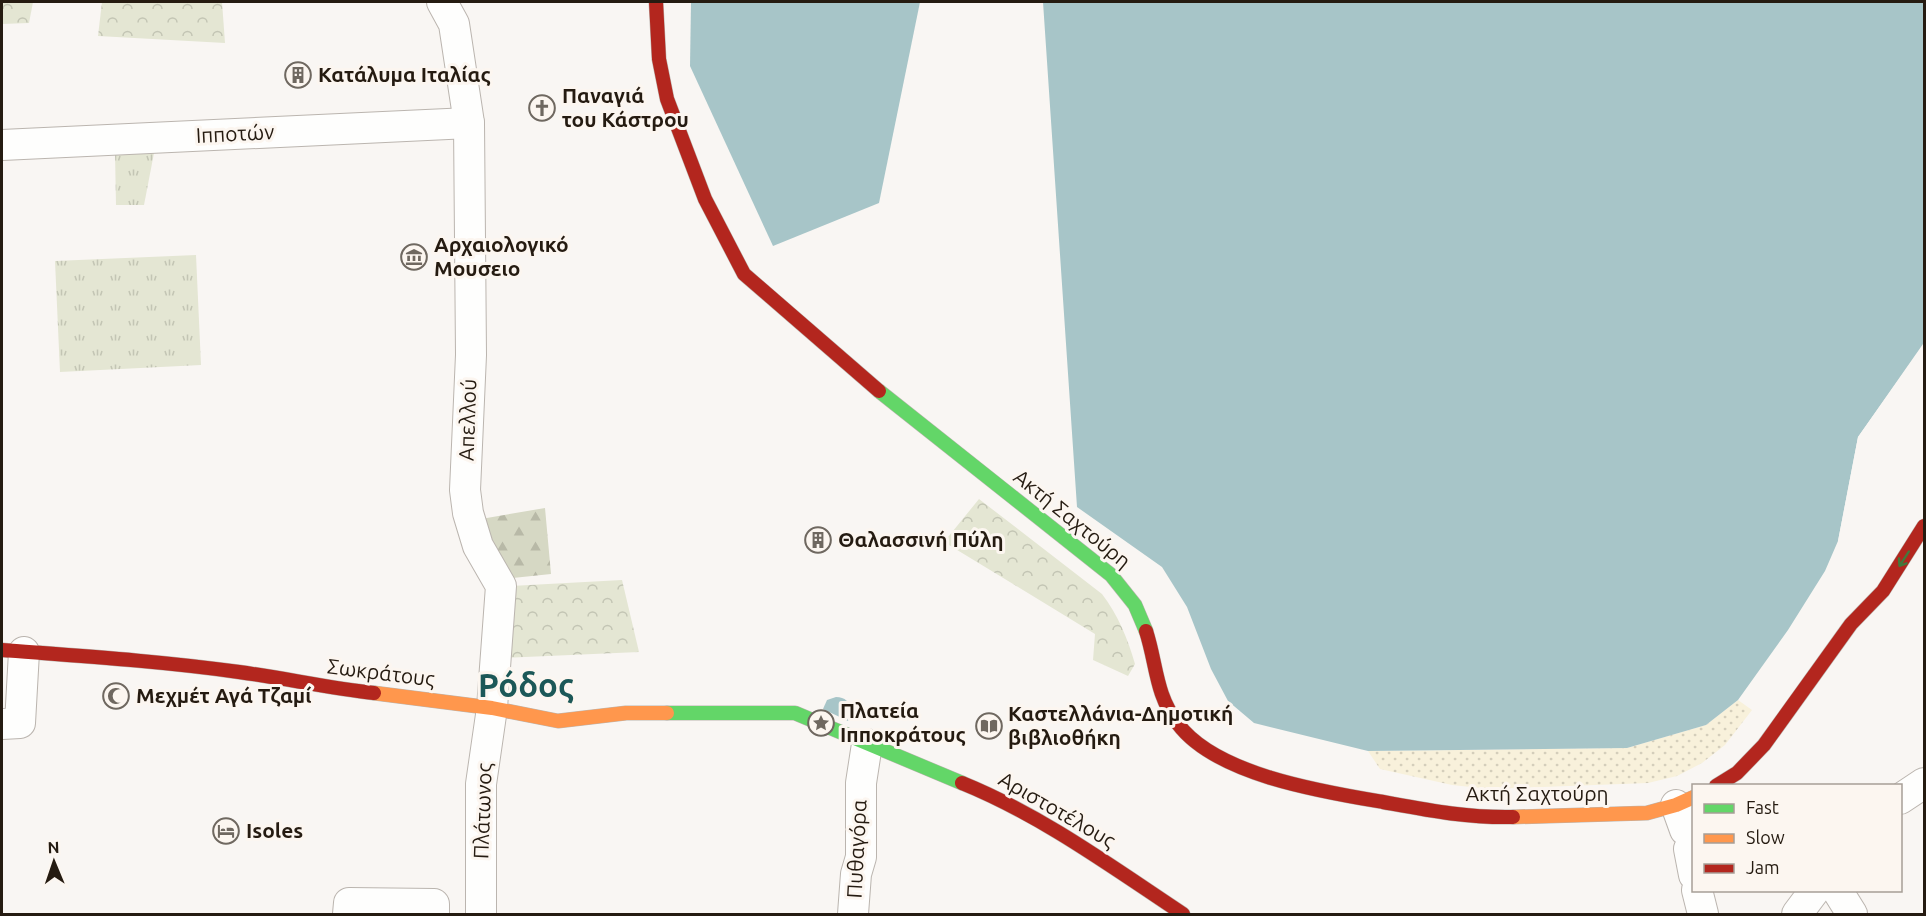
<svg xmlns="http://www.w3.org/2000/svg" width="1926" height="916" font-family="Ubuntu,sans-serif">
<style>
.grass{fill:url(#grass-tufts)}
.forest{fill:url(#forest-firs)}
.sand{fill:url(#sand-dots)}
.park{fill:url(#park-crowns)}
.water{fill:#a7c5c8}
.pier{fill:#f9f6f3}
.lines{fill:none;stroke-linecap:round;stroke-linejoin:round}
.street-casing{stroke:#bbb5af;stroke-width:32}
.fast-casing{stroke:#bbb5af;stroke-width:15}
.slow-casing{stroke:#bbb5af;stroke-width:15}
.jam-casing{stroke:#bbb5af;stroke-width:15}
.street{stroke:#fefefd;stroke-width:30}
.fast{stroke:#63d668;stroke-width:14}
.slow{stroke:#ff974d;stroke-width:14}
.jam{stroke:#b3261e;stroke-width:14}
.oneway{stroke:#44783c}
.labels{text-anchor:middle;stroke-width:6;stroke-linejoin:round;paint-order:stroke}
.poi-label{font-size:21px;font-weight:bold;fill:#251b11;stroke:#fcf6f0;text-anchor:start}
.street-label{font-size:21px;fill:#251b11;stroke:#fcf6f0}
.town-label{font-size:33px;font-weight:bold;fill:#1c5858;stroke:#fcf6f0}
</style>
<defs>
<pattern id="grass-tufts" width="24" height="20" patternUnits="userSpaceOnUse" patternTransform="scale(1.5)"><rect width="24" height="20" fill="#e4e6d3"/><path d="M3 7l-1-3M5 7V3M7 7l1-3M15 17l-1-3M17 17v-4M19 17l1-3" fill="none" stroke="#c3c5b4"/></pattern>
<pattern id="forest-firs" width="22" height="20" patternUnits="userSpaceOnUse" patternTransform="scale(1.5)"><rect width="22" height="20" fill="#d6d8c4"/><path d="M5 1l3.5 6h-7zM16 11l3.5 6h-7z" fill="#b8b9a7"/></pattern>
<pattern id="sand-dots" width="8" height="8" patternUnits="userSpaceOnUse" patternTransform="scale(1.5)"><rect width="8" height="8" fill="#f8f1db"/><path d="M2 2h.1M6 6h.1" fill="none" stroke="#d4cebb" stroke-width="1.8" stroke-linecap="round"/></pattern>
<pattern id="park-crowns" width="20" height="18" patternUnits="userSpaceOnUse" patternTransform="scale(1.5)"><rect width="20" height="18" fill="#e4e6d3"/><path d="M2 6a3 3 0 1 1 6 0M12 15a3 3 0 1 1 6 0" fill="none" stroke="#c3c5b4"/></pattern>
</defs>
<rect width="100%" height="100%" fill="#f9f6f3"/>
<g class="grass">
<polygon points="115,153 154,153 144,205 116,205"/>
<polygon points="196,255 201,365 60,372 55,261"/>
</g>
<polygon class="forest" points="545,508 551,574 504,579 481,519"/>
<polygon class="sand" points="1738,700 1752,710 1725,745 1702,763 1677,776 1648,783 1489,789 1452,785 1380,769 1368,751 1627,748 1706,725"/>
<g class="park">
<polygon points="2,2 33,2 29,23 2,24"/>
<polygon points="102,2 222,2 225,43 98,36"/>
<path d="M 979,499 L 1102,594 C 1118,615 1128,639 1135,664 L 1128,676 L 1093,660 L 1095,634 L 944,542 Z"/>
<polygon points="622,580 639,652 505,658 511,586"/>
</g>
<g class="water">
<polygon points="691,2 920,2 879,203 773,246 690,66"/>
<polygon points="1043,2 1924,2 1924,344 1858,437 1838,541 1825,571 1788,630 1738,700 1706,725 1627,748 1368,751 1254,723 1228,701 1211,669 1187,607 1162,567 1077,507"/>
<path d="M 836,697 C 845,697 850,702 852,712 L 848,721 L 823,709 L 827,700 Z"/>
</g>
<polygon class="pier" points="1923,344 1924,347 1860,438 1841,541 1838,541 1858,437"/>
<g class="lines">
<g class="street-casing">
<g id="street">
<polyline points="442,2 454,24 469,123 471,355 465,490 468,513 478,546 501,586 492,708 481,784 481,914"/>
<polyline points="2,145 469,123"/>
<polyline points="2,724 20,723 24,652"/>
<polyline points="1900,799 1924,783"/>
<polyline points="1676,805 1685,830"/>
<polyline points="1689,849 1694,875"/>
<polyline points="1697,890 1703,914"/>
<polyline points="1837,890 1852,914"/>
<polyline points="348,914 349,903 434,904 434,914"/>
<polyline points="853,914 856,874 861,857 861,783 867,744"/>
<polyline points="1797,914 1815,890"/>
</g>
</g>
<g class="fast-casing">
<g id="fast">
<polyline points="879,391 1111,575 1135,605 1146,631"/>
<polyline points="667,713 795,713 962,783"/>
</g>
</g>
<g class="slow-casing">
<g id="slow">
<polyline points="374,693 492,708 558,721 626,713 667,713"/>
<polyline points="1513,817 1647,813 1676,805 1694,797"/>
</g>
</g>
<g class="jam-casing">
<g id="jam">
<polyline points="656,2 659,59 667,99 705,199 744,274 879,391"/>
<path d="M 1146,631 C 1157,665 1155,694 1178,724 C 1216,775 1323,792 1383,802 C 1427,810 1467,818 1513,817"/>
<path d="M 2,650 C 81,656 160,661 239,672 C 284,678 329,688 374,693"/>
<path d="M 962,783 C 1041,815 1112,867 1183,914"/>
<polyline points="1716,786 1737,773 1764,745 1851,624 1883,591 1924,526"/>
</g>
</g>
<use href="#street" class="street"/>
<use href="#fast" class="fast"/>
<use href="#slow" class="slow"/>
<use href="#jam" class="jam"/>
</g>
<defs><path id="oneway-shaft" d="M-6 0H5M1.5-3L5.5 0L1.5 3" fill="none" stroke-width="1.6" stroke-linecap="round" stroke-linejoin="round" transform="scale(1.5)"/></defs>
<use class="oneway" href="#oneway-shaft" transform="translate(1904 559) rotate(123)"/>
<defs>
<g id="building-ring" transform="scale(1.35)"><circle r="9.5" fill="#fcf6f0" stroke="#6f6860" stroke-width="1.5"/><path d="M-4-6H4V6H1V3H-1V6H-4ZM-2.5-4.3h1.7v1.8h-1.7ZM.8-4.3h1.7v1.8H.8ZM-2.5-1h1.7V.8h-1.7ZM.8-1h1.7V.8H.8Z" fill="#6f6860"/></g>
<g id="church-ring" transform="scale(1.35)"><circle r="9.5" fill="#fcf6f0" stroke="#6f6860" stroke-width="1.5"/><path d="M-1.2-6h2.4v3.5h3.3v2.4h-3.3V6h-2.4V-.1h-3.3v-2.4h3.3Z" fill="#6f6860"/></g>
<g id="museum-ring" transform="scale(1.35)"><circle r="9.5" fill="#fcf6f0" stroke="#6f6860" stroke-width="1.5"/><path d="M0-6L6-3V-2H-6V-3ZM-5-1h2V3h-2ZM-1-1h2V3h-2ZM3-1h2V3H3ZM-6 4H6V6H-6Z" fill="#6f6860"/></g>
<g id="mosque-ring" transform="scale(1.35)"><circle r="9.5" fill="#fcf6f0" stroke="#6f6860" stroke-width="1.5"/><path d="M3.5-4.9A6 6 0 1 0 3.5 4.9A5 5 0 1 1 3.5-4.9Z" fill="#6f6860"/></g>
<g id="sight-ring" transform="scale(1.35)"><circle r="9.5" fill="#fcf6f0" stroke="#6f6860" stroke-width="1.5"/><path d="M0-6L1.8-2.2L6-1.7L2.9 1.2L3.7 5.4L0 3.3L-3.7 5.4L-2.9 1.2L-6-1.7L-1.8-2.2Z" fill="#6f6860"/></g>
<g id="library-ring" transform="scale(1.35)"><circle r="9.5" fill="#fcf6f0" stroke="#6f6860" stroke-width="1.5"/><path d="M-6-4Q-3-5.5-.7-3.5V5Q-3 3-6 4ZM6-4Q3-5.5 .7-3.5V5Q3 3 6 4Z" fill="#6f6860"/></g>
<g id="hotel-ring" transform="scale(1.35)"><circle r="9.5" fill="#fcf6f0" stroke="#6f6860" stroke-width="1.5"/><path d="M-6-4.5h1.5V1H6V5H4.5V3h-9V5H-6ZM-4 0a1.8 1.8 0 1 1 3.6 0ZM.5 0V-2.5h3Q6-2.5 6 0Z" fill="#6f6860"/></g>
</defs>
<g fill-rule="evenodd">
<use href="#building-ring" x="298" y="75"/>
<use href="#church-ring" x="542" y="108"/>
<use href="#museum-ring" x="414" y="257"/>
<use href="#building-ring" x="818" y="540"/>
<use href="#mosque-ring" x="116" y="696"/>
<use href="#sight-ring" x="821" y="723"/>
<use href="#library-ring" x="989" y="726"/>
<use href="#hotel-ring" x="226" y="831"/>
</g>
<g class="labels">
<g class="poi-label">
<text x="318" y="82">Κατάλυμα Ιταλίας</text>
<text x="562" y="103">Παναγιά<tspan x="562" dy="24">του Κάστρου</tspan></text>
<text x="434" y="252">Αρχαιολογικό<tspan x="434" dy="24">Μουσειο</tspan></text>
<text x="838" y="547">Θαλασσινή Πύλη</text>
<text x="136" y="703">Μεχμέτ Αγά Τζαμί</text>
<text x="840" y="718">Πλατεία<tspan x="840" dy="24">Ιπποκράτους</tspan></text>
<text x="1008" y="721">Καστελλάνια-Δημοτική<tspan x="1008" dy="24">βιβλιοθήκη</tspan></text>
<text x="246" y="838">Isoles</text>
</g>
<g class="street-label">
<text transform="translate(235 134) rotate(-3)" y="7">Ιπποτών</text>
<text transform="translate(468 420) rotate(-88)" y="7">Απελλού</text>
<text transform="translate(1072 519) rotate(39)" y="7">Ακτή Σαχτούρη</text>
<text transform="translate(381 673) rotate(7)" y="7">Σωκράτους</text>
<text x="1537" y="801">Ακτή Σαχτούρη</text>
<text transform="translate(1057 810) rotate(30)" y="7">Αριστοτέλους</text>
<text transform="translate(483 811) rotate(-88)" y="7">Πλάτωνος</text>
<text transform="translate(857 849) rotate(-87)" y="7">Πυθαγόρα</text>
</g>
<g class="town-label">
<text x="526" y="697">Ρόδος</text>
</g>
</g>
<rect width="1926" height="916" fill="none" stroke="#251b11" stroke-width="6"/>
<rect x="1692" y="784" width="210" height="108" fill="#fcf6f0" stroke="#a69e97" stroke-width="1.5"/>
<rect x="1704" y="804" width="30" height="9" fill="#63d668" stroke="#a69e97" stroke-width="1.5"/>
<text x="1746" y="814" font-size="18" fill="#251b11">Fast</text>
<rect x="1704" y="834" width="30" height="9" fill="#ff974d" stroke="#a69e97" stroke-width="1.5"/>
<text x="1746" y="844" font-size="18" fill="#251b11">Slow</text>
<rect x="1704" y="864" width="30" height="9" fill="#b3261e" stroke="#a69e97" stroke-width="1.5"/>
<text x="1746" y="874" font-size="18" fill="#251b11">Jam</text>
<g transform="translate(54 862) rotate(358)" stroke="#fcf6f0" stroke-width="4.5" paint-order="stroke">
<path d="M0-4.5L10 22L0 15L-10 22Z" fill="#251b11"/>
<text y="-9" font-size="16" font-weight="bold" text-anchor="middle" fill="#251b11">N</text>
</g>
</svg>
